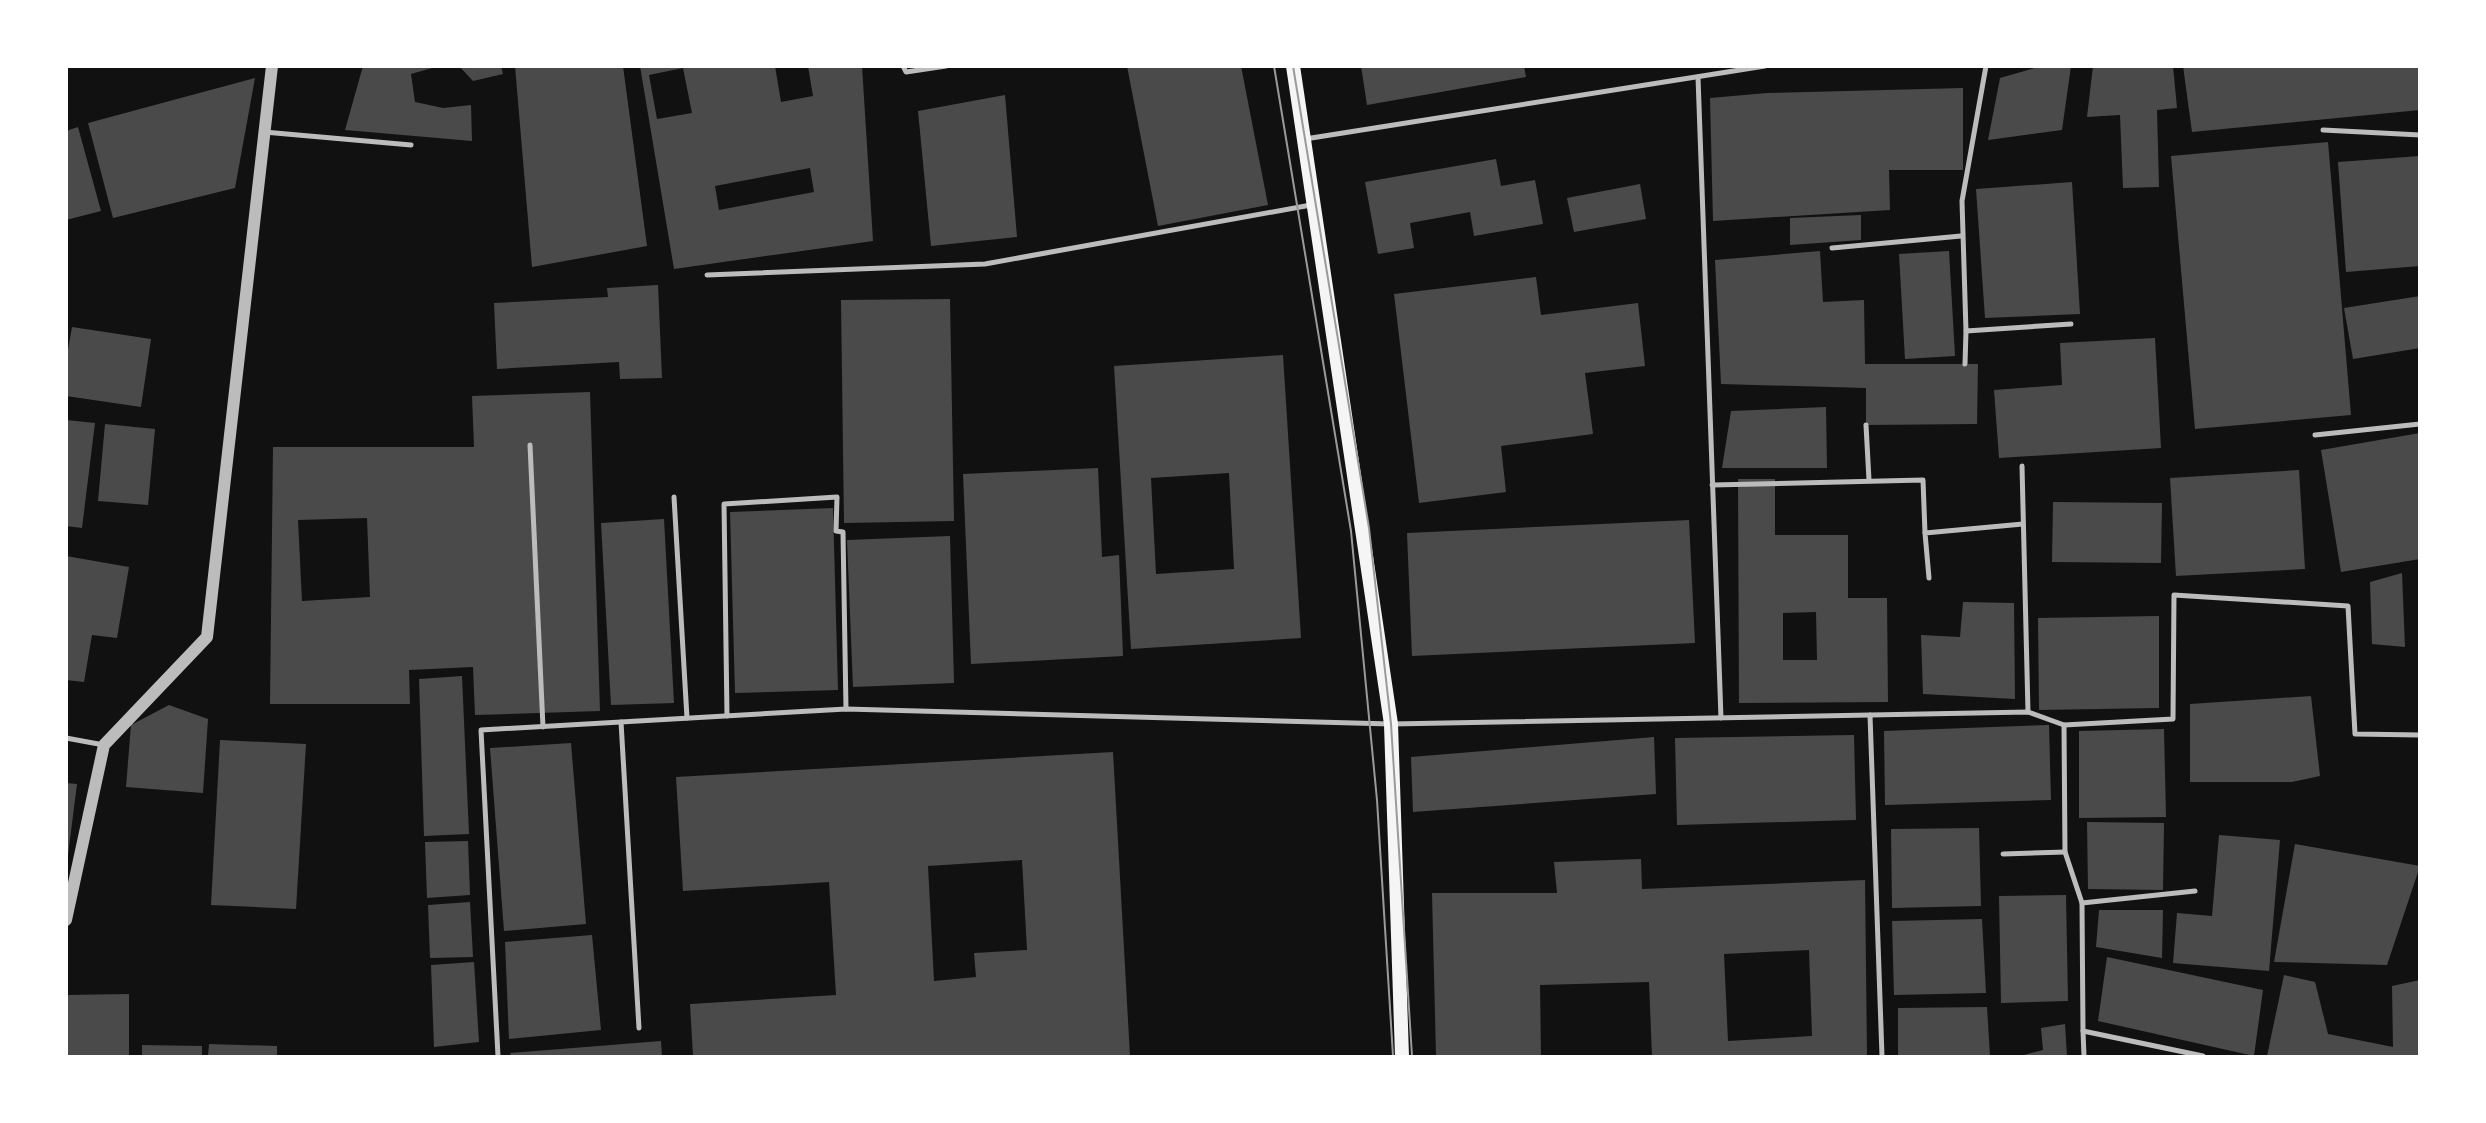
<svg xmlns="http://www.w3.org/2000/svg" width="2486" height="1123" font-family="Spectral,serif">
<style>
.building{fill:#4a4a4a;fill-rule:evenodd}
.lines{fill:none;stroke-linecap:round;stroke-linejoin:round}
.service{stroke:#bcbcbc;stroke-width:5}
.tertiary{stroke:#bcbcbc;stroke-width:12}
.secondary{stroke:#f5f5f5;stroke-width:14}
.tram{stroke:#9a9a9a;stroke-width:2}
</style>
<rect width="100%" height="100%" fill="#111"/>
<g class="building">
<polygon points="363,66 439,66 411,74 415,102 443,108 471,105 472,141 345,130"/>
<polygon points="459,66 501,66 503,74 473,81"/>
<polygon points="515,66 623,66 647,246 532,267"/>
<path d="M 640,66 L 775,66 L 781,102 L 813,96 L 808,66 L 862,66 L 873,241 L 674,269 ZM 683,68 L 692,113 L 657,119 L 649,75 ZM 810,168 L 814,192 L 719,210 L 715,186 Z"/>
<polygon points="1127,66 1241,66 1268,205 1158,226"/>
<polygon points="1361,66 1524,66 1526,77 1367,105"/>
<polygon points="2042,66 2071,66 2062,130 1988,140 2000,78"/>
<polygon points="2093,66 2173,66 2177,108 2157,110 2159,187 2123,188 2120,115 2087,117"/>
<polygon points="2183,66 2420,66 2420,110 2192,132"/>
<polygon points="255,78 235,188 113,218 88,123"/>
<polygon points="1963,88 1963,170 1889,170 1890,210 1713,221 1710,98 1767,93"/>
<polygon points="1005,95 1017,237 931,246 918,111"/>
<polygon points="78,127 101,211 66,220 66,131"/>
<polygon points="2328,142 2351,415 2195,429 2171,156"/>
<polygon points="2420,156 2420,266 2346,272 2338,162"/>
<polygon points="1496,159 1501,186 1535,180 1543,224 1474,236 1470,212 1410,223 1414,248 1378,254 1365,182"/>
<polygon points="2072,182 2080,314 1985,318 1976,189"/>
<polygon points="1640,184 1646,219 1574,232 1567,198"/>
<polygon points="1861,215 1861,240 1790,245 1790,218"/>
<polygon points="1820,251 1823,302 1864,300 1865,364 1978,364 1977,424 1866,425 1866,388 1721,384 1715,260"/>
<polygon points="1949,251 1955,356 1905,359 1899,254"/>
<polygon points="1536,277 1541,315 1638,303 1645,366 1585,373 1593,434 1501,446 1506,492 1419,503 1394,294"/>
<polygon points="658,285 662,378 620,379 619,362 497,369 494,303 608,297 607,288"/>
<polygon points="2420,296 2420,348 2353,359 2344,308"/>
<polygon points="950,299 954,521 844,523 841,300"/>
<polygon points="72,327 151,339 141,407 66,396 66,361"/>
<polygon points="2155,338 2161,448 1999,458 1994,390 2062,385 2060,343"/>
<path d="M 1283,355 L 1301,638 L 1131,649 L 1114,366 ZM 1229,473 L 1234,569 L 1156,574 L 1151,478 Z"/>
<path d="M 590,392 L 600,711 L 475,715 L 473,667 L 409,670 L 410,704 L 270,704 L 273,447 L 474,447 L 472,396 ZM 367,518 L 370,597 L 302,601 L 298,520 Z"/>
<polygon points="1826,407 1827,468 1722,468 1731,411"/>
<polygon points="66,420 95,423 82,528 66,526"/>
<polygon points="105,424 155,429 148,505 98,501"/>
<polygon points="2420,433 2420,559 2341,572 2321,450"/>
<polygon points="1098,468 1102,557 1119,555 1123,656 971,664 963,474"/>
<polygon points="2299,470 2305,569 2176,576 2170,478"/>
<path d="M 1738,479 L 1775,479 L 1775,535 L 1848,535 L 1848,598 L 1887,598 L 1888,702 L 1739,703 ZM 1816,612 L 1817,660 L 1783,660 L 1783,613 Z"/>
<polygon points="2053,502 2162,503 2161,563 2052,562"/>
<polygon points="833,508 838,690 735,693 730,512"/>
<polygon points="664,519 674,703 611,705 601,523"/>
<polygon points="1689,520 1695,643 1412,656 1407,533"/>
<polygon points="950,536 954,683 853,687 847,540"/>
<polygon points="66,556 129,567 117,638 92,635 84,682 66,680"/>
<polygon points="2402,573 2405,647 2372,644 2370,582"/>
<polygon points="1963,602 2014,603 2015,699 1923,694 1921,635 1960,637"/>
<polygon points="2159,616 2159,708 2039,710 2038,618"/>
<polygon points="462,676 469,834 424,836 419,679"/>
<polygon points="2311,696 2320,776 2292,782 2190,782 2190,704"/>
<polygon points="169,705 208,719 203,793 126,787 131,725"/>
<polygon points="2049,725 2051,800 1885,805 1884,731"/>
<polygon points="2164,729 2166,817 2079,818 2079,731"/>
<polygon points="1854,735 1856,820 1677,825 1675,738"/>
<polygon points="1654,737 1656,794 1413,812 1411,757"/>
<polygon points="220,740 306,744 296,909 211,905"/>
<polygon points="571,743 586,924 504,931 490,748"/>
<path d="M 1113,752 L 1130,1056 L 693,1056 L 690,1004 L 836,995 L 829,882 L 683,891 L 676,777 ZM 1022,860 L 1027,950 L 974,953 L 976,977 L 934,981 L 928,866 Z"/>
<polygon points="66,783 77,784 68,855 66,854"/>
<polygon points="2087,822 2164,823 2163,890 2088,889"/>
<polygon points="1979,828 1981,906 1892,908 1891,829"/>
<polygon points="2219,835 2280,840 2269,971 2173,963 2177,913 2212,916"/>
<polygon points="468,841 470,895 427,898 425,842"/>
<polygon points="2295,844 2420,866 2387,965 2274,962"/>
<path d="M 1641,859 L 1642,889 L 1865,880 L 1867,1056 L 1652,1056 L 1649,982 L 1540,985 L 1541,1056 L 1436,1056 L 1432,893 L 1557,893 L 1554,862 ZM 1809,950 L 1812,1036 L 1728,1041 L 1724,954 Z"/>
<polygon points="2066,895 2068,1001 2001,1003 1999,896"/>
<polygon points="470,902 473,957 430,958 428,905"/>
<polygon points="2099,910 2163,910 2162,958 2096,947"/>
<polygon points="1982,919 1986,993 1894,995 1892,921"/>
<polygon points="592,935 601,1030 509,1039 505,942"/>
<polygon points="2107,957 2263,990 2254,1056 2098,1021"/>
<polygon points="474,962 479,1042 434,1047 431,965"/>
<polygon points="2284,975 2315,982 2328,1034 2393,1047 2392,986 2420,980 2420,1056 2267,1056"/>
<polygon points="129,994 129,1056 66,1056 66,995"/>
<polygon points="1987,1007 1990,1056 1898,1056 1898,1008"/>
<polygon points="2065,1024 2067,1056 2020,1056 2043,1050 2041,1028"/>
<polygon points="661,1041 662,1056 511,1056 510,1053"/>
<polygon points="209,1044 277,1046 277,1056 208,1056"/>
<polygon points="142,1045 202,1046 202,1056 142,1056"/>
</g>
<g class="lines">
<g class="service">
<polyline points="903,66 906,72 946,66"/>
<polyline points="1986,66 1962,201 1966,331 2071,324"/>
<polyline points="1698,77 1721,718"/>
<polyline points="2323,130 2420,135"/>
<polyline points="264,132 411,145"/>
<polyline points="1305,139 1765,66"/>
<polyline points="1832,248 1961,236"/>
<polyline points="707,275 985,264 1311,205"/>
<polyline points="1965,364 1966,331"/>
<polyline points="1866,425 1869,480"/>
<polyline points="2315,435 2420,424"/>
<polyline points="530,445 543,727"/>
<polyline points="2022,466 2028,712"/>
<polyline points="1712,485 1923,480 1925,533"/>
<polyline points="674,497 687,718"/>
<polyline points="1929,578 1925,533 2023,524"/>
<polyline points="1870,715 1882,1056"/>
<polyline points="727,716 724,504 837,497 836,531 843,532 846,709"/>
<polyline points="621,722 639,1028"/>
<polyline points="2064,725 2065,852 2082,903 2083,1031 2203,1056"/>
<polyline points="66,738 104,745"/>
<polyline points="2003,854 2065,852"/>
<polyline points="2082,903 2195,891"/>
<polyline points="2083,1031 2084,1056"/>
<polyline points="498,1056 481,730 846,709 1391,724 2028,712 2064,725 2173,719 2174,595 2348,606 2355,734 2420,735"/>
</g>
<polyline class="tertiary" points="66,920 104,745 207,637 272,66"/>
<polyline class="secondary" points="1293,66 1391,724 1402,1056"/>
<g class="tram">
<polyline points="1274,66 1351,531 1377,800 1393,1056"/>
<polyline points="1293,66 1369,528 1391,724 1412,1056"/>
</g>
</g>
<rect width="2486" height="1123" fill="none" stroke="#ffffff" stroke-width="136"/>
</svg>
